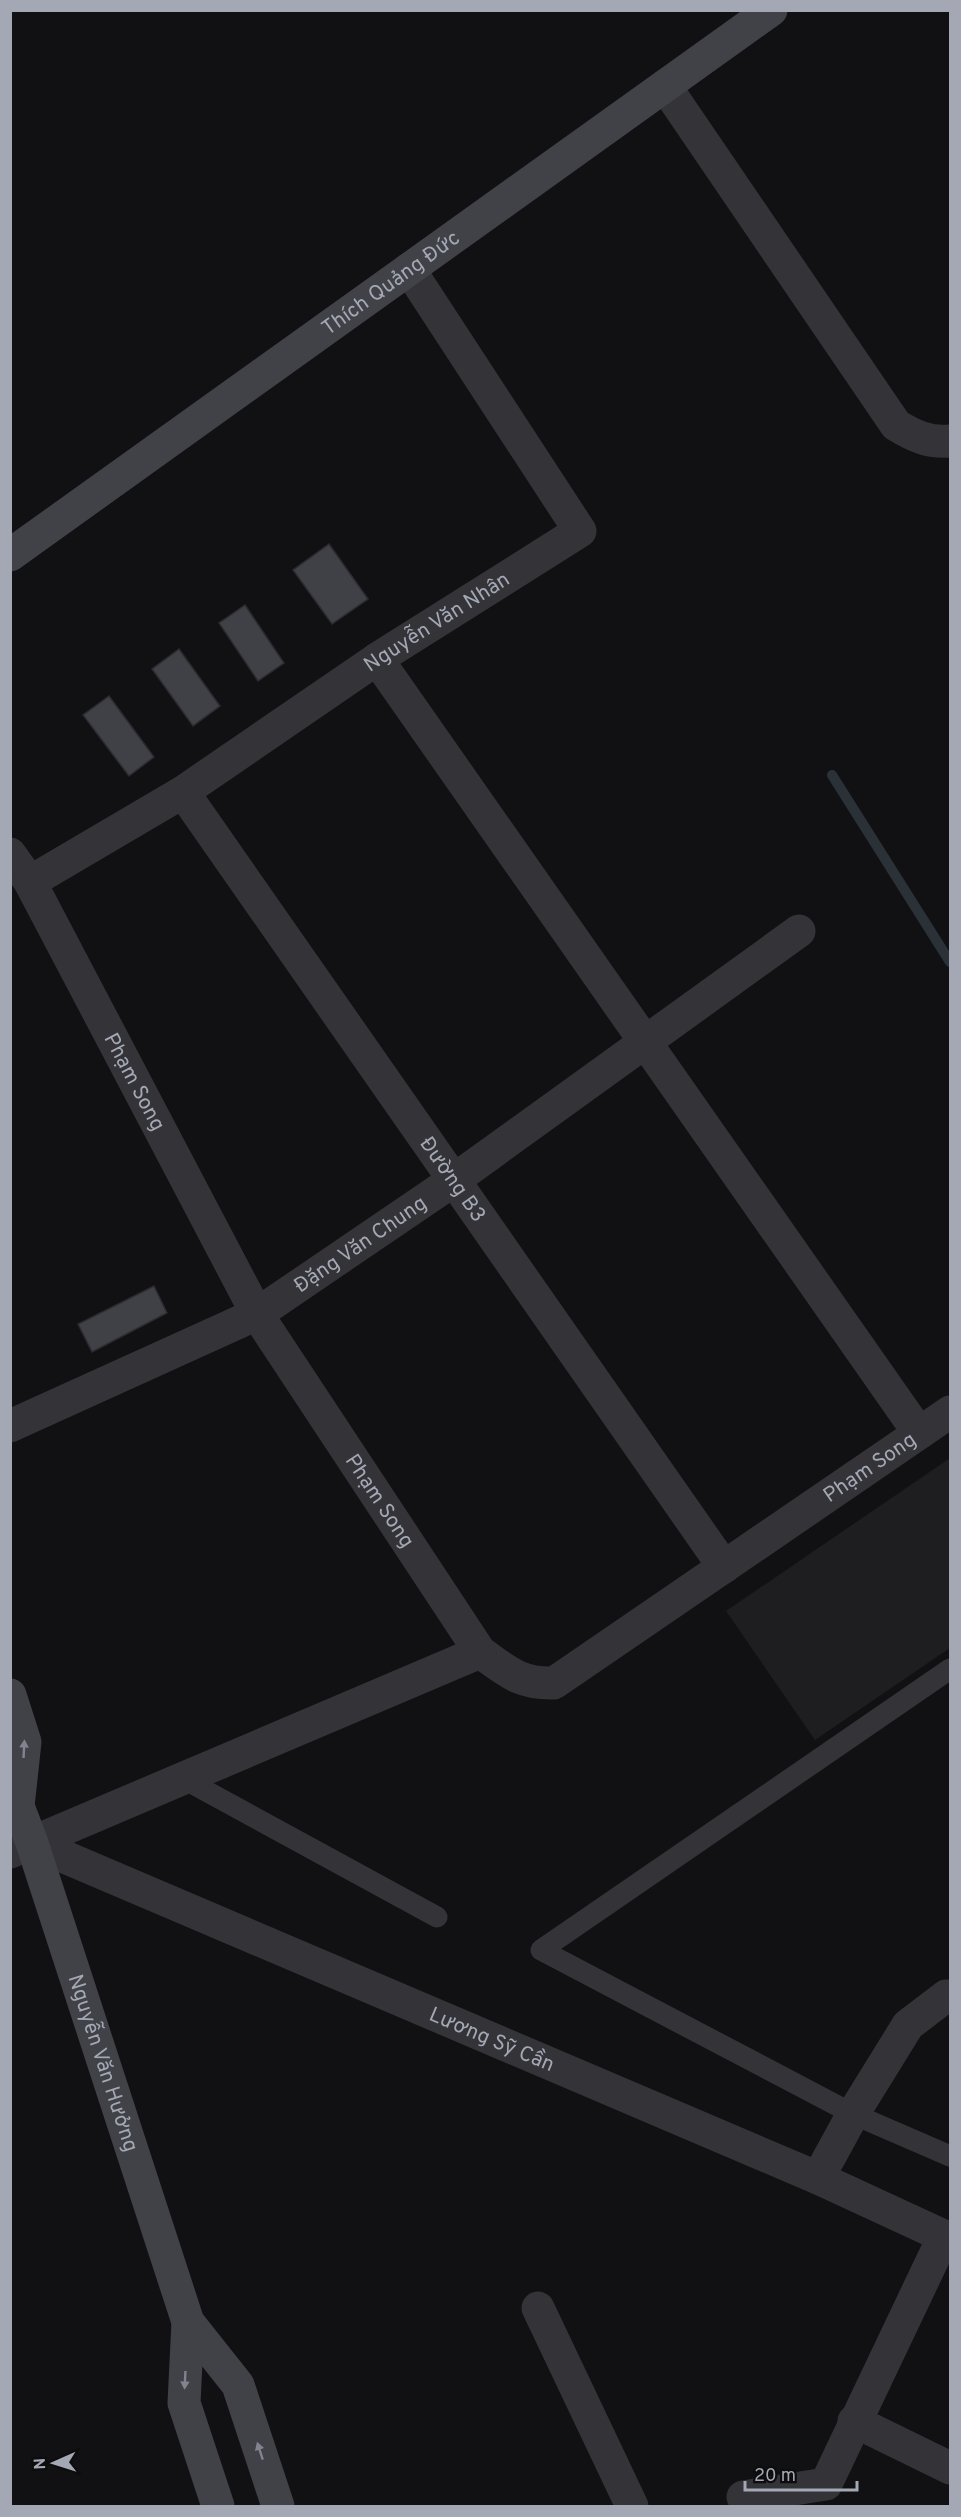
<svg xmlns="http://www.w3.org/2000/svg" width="961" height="2517" font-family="Overpass,sans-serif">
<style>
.built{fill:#1e1d20}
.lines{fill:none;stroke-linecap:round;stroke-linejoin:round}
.stream{stroke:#2a3238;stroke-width:10}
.building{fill:#404146;stroke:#2c2b2f;stroke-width:1.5}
.lane{stroke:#333338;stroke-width:21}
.street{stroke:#333338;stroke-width:33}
.secondary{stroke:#414248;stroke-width:33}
.oneway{fill:#81848e}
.labels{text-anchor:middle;stroke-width:5;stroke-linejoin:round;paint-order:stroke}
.street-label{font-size:21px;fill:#a3a8b4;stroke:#0d0d0e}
</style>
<rect width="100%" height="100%" fill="#111113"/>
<polygon class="built" points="950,1458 950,1648 815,1740 726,1611"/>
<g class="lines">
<polyline class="stream" points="832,775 950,962"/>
</g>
<g class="building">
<polygon points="329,544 368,599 332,624 293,570"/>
<polygon points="245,605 284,663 258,681 219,623"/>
<polygon points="179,649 220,706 193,726 152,669"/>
<polygon points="109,696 154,757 129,776 83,715"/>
<polygon points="154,1286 167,1313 92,1352 78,1324"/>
</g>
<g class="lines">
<g class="lane">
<polyline points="950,1669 541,1950 853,2114 950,2156"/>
<polyline points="184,1779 437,1917"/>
</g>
<g class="street">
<path d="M 665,86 L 896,425 C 914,436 929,443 950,441"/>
<polyline points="377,659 919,1433"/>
<path id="s1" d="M 183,792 L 724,1567"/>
<path id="s2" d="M 10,854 L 30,882 L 257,1314 L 480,1652 C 507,1671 519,1684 554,1683 L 950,1412"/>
<path id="s3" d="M 30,882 L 183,792 L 377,659 L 580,531 L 409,269"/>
<path id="s4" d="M 10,1426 L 257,1314 L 454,1180 L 799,931"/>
<path id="s5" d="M 32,1843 L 818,2178 L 950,2239"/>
<polyline points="10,1852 480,1652"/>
<polyline points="818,2178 853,2114 908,2025 946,1996 950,1996"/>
<polyline points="538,2308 632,2506"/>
<polyline points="854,2421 950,2468"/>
<polyline points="743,2497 826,2484 944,2236"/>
</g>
<g class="secondary">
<path id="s6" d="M 10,555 L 771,10"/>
<polyline points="10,1695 25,1742 18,1806"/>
<path id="s7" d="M 10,1798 L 18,1806 L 32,1843 L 188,2322 L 238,2385 L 278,2506"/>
<polyline points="188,2322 184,2403 218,2506"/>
</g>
</g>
<defs><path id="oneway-solid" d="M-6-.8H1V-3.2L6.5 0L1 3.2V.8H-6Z" transform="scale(1.5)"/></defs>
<g class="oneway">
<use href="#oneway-solid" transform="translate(24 1749) rotate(-87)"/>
<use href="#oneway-solid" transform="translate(185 2380) rotate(93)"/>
<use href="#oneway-solid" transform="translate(260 2451) rotate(-108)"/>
</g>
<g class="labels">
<g class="street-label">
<text dy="7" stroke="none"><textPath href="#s6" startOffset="468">Thích Quảng Đức</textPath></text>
<text dy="7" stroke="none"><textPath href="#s3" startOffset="483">Nguyễn Văn Nhân</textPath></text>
<text dy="7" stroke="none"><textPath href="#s2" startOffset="260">Phạm Song</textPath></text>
<text dy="7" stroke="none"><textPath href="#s1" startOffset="472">Đường B3</textPath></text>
<text dy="7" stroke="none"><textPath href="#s4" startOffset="396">Đặng Văn Chung</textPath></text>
<text dy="7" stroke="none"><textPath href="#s2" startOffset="1392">Phạm Song</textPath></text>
<text dy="7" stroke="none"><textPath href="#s2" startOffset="746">Phạm Song</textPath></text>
<text dy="7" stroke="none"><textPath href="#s5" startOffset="500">Lương Sỹ Cần</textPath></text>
<text dy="7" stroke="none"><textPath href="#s7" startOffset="282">Nguyễn Văn Hưởng</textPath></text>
</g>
</g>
<rect width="961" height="2517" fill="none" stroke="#a3a8b4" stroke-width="24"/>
<g transform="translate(54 2463) rotate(267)" stroke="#0d0d0e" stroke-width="4.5" paint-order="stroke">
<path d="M0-4.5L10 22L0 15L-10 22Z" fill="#a3a8b4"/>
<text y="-9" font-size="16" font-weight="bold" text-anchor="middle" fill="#a3a8b4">N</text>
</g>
<path d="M745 2481v9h112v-9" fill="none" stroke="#a3a8b4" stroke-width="3"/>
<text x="754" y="2481" font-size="18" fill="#a3a8b4" stroke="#0d0d0e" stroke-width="4.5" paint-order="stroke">20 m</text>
</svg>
